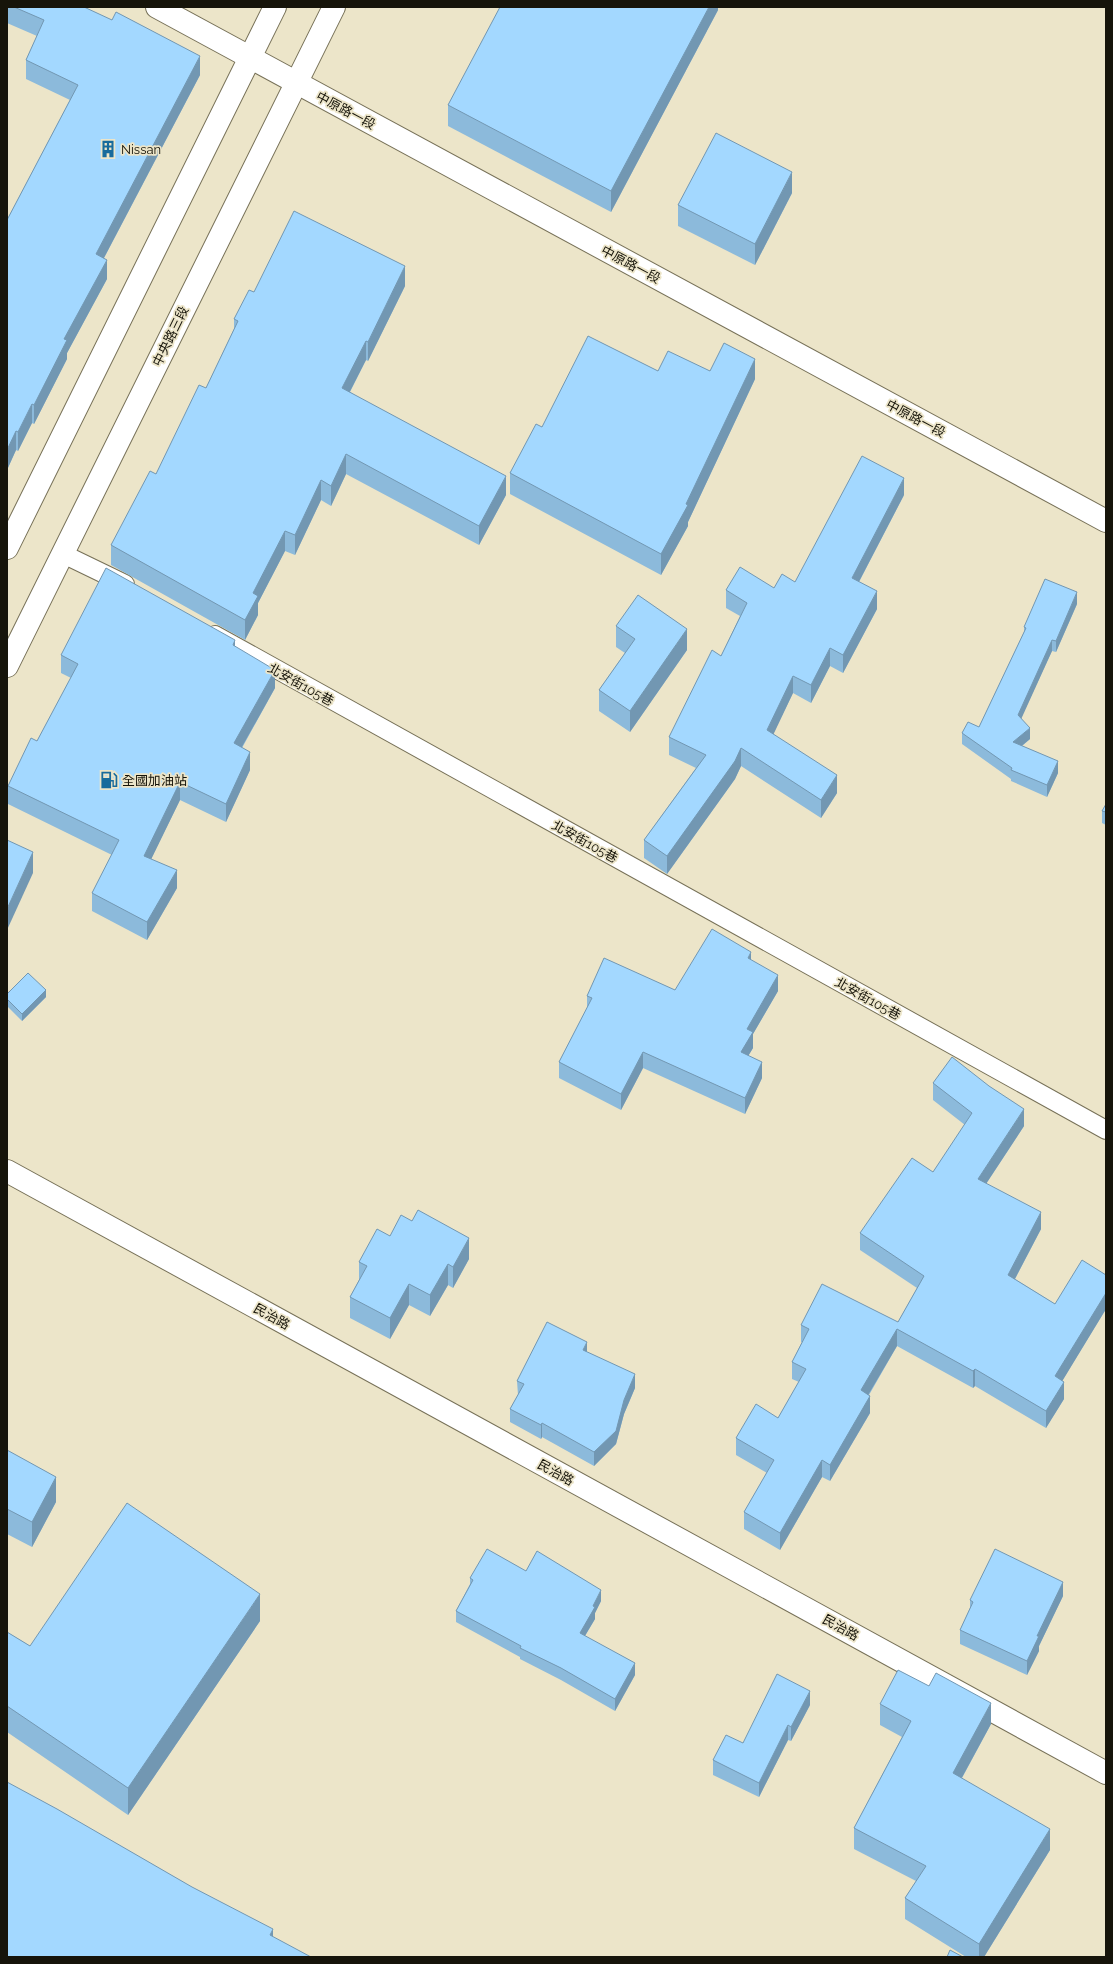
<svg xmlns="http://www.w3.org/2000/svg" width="1113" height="1964" font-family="Raleway,'Noto Sans TC',sans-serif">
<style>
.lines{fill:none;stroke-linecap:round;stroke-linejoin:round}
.service-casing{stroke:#777158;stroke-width:20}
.minor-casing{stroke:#777158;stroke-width:24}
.tertiary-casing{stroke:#777158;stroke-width:24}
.service{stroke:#fff;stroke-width:18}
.minor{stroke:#fff;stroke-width:22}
.tertiary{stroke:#fff;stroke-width:22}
.wall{fill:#8cbadb}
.shaded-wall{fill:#7297b2}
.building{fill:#a3d8ff;stroke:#7297b2}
.labels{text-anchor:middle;stroke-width:3.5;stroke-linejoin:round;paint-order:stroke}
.street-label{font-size:13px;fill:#16140a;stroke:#ece5c9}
.poi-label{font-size:13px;fill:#16140a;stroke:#ece5c9;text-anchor:start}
</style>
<rect width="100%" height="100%" fill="#ece5c9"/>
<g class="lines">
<g class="service-casing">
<g id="service">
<polyline points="63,554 125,584"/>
<polyline points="215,635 1106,1130"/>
</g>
</g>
<g class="minor-casing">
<g id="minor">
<polyline points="157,7 1106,521"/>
<polyline points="7,1171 1106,1773"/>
</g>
</g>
<g class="tertiary-casing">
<g id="tertiary">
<polyline points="7,548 275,7"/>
<polyline points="7,666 334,7"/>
</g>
</g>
<use href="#service" class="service"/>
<use href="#minor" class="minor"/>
<use href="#tertiary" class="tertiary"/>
</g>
<g class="wall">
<polygon points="7,7 84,7 200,75 104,258 107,279 67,353 67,359 34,424 32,423 18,451 16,450 7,470 7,220 70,100 26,79 26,60 37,36 7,23"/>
<polygon points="718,7 718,10 611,212 448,126 448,105"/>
<polygon points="792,193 755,265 678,226 678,205"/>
<polygon points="405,286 368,361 366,360 350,392 506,495 479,545 346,474 331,506 321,500 295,555 285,551 258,603 258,615 245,640 111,565 111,545 156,474 206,388 234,329 234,319 254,292"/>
<polygon points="658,371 710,371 755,379 688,522 688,526 661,575 510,494 510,473 542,427"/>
<polygon points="904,495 859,582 877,609 843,673 830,666 811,703 793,693 773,734 837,793 821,818 741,766 735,779 667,874 644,858 644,840 696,768 669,755 669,737 721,656 740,616 726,608 726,590 774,588 795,582"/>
<polygon points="1077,604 1056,652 1052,651 1021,718 1030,739 1022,746 1058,773 1047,797 1011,781 1011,779 962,744 962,733 979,727 1024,632 1024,627"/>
<polygon points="616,626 687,650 630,732 599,711 599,690 625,653 616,647"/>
<polygon points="235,647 275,688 242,748 250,770 226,822 180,800 151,859 177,888 147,940 92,911 92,893 112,855 8,804 8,786 37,741 71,678 61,673 61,655"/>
<polygon points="1106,804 1106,825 1102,823 1102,811"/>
<polygon points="751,960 778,991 753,1034 753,1048 748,1056 762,1078 745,1114 643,1068 621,1110 559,1078 559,1062 587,1008 587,996 675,990"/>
<polygon points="7,994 46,997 22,1021 7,1006"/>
<polygon points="933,1083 1024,1126 986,1184 1041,1229 1015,1279 1055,1304 1106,1275 1106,1309 1062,1381 1064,1399 1046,1428 975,1386 973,1388 897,1346 869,1395 870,1413 830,1481 822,1477 780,1550 744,1529 744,1512 767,1473 736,1455 736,1438 778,1418 799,1382 792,1379 792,1362 802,1342 801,1342 801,1325 898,1322 917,1288 860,1250 860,1233 933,1172 965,1125 933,1100"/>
<polygon points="469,1259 453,1288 448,1285 430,1316 409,1305 390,1339 350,1318 350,1297 359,1280 359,1262"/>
<polygon points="587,1352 635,1388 624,1414 616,1444 594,1466 542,1437 541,1439 510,1422 510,1409 518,1395 517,1381"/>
<polygon points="7,1450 56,1502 32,1547 7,1534"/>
<polygon points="526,1571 601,1601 595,1613 595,1619 585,1636 635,1675 615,1711 561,1680 520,1659 520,1657 456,1622 456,1611 470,1584 470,1578"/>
<polygon points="1063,1596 1039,1646 1039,1651 1027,1675 960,1644 960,1630 970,1608 970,1600"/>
<polygon points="260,1621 128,1815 7,1732 7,1632 30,1646"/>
<polygon points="880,1704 991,1724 962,1778 1050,1850 984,1957 966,1957 905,1919 905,1898 916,1881 854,1849 854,1828 902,1737 880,1725"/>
<polygon points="810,1705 791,1741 788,1740 759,1797 713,1775 713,1760"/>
</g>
<g class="shaded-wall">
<polygon points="709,7 718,7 718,10 611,212 611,191"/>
<polygon points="200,56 200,75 96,273 96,254"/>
<polygon points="792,172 792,193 755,265 755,244"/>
<polygon points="107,260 107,279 67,353 67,359 34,424 34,405 64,339"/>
<polygon points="405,266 405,286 368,361 368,342"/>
<polygon points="366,341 366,360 342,407 342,388"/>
<polygon points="755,359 755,379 688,522 688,526 661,575 661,554 686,504"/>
<polygon points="32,404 32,423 18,451 18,432"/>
<polygon points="16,431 16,450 7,470 7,450"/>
<polygon points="346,454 346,474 331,506 331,486"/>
<polygon points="506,476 506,495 479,545 479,526"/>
<polygon points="904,478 904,495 852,595 852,578"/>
<polygon points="321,480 321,500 295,555 295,535"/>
<polygon points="285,531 285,551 258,603 258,615 245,640 245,620 253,593"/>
<polygon points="877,591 877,609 843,673 843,655"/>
<polygon points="1077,592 1077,604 1056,652 1056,641"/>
<polygon points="687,629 687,650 630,732 630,711"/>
<polygon points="235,640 235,658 233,645"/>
<polygon points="1052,640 1052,651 1018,726 1018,715"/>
<polygon points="830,648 830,666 811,703 811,685"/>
<polygon points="275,670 275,688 234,761 234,743"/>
<polygon points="793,676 793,693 767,748 767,730"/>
<polygon points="1030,728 1030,739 1013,753 1013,742"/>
<polygon points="741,748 741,766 735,779 667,874 667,856"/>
<polygon points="250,752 250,770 226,822 226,804"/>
<polygon points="1058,761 1058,773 1047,797 1047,785"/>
<polygon points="837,775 837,793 821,818 821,800"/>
<polygon points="180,782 180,800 144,874 144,856"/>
<polygon points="33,852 33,873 7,930 7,909"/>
<polygon points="177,870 177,888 147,940 147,922"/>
<polygon points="751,952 751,968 748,958"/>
<polygon points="778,975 778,991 753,1034 753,1048 741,1068 741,1052 747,1029"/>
<polygon points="46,990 46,997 22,1021 22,1014"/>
<polygon points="643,1052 643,1068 621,1110 621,1094"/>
<polygon points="762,1062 762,1078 745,1114 745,1098"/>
<polygon points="1024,1109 1024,1126 978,1196 978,1179"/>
<polygon points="1041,1212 1041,1229 1008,1292 1008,1275"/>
<polygon points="469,1238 469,1259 453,1288 453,1267"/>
<polygon points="448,1264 448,1285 430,1316 430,1295"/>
<polygon points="409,1284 409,1305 390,1339 390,1318"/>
<polygon points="1106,1293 1106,1309 1055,1393 1055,1376"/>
<polygon points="897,1329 897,1346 861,1407 861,1390"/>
<polygon points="587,1342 587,1356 583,1350"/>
<polygon points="975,1369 975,1386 973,1388 973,1371"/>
<polygon points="635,1374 635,1388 624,1414 616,1444 594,1466 594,1452 624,1400"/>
<polygon points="1064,1382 1064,1399 1046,1428 1046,1411"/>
<polygon points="870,1396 870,1413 830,1481 830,1465"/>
<polygon points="542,1423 542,1437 541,1439 541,1425"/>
<polygon points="822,1460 822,1477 780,1550 780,1533"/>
<polygon points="56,1477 56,1502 32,1547 32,1522"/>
<polygon points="1063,1582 1063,1596 1039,1646 1039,1651 1027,1675 1027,1661 1037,1636"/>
<polygon points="601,1590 601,1601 595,1613 595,1619 580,1644 580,1633 593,1606"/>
<polygon points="260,1594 260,1621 128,1815 128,1788"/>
<polygon points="635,1663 635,1675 615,1711 615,1699"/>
<polygon points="810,1691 810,1705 791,1741 791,1727"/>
<polygon points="991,1703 991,1724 953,1794 953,1773"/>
<polygon points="788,1725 788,1740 759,1797 759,1783"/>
<polygon points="1050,1829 1050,1850 984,1957 979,1957 979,1944"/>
<polygon points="273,1929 273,1955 270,1935"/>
</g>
<g class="building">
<polygon points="14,7 84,7 112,20 116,12 200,56 96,254 107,260 64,339 67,340 34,405 32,404 18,432 16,431 7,450 7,220 78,85 26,60 44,20"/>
<polygon points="500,7 709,7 611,191 448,105"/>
<polygon points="716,133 792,172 755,244 678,205"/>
<polygon points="294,211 405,266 368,342 366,341 342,388 506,476 479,526 346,454 331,486 321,480 295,535 285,531 253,593 258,596 245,620 111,545 150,471 156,474 199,385 206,388 238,321 234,319 249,290 254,292"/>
<polygon points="588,336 658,371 668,351 710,371 724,343 755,359 686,504 688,505 661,554 510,473 536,424 542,427"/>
<polygon points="862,456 904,478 852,578 877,591 843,655 830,648 811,685 793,676 767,730 837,775 821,800 741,748 735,761 667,856 644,840 706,755 669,737 712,650 721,656 747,603 726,590 740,567 774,588 782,574 795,582"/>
<polygon points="106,568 235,640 233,645 275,670 234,743 250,752 226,804 180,782 144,856 177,870 147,922 92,893 119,840 8,786 31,738 37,741 78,664 61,655"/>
<polygon points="1045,579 1077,592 1056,641 1052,640 1018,715 1030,728 1013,742 1058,761 1047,785 1011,770 1012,768 962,733 968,722 979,727 1026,628 1024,627"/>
<polygon points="638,595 687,629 630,711 599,690 635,639 616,626"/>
<polygon points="1106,804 1106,812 1102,811"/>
<polygon points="7,840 33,852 7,909"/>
<polygon points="712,929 751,952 748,958 778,975 747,1029 753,1032 741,1052 762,1062 745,1098 643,1052 621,1094 559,1062 592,998 587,996 604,958 675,990"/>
<polygon points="28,973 46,990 22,1014 7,999 7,994"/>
<polygon points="952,1057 989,1086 1024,1109 978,1179 1041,1212 1008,1275 1055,1304 1082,1260 1106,1275 1106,1293 1055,1376 1064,1382 1046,1411 975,1369 973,1371 897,1329 861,1390 870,1396 830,1465 822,1460 780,1533 744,1512 774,1460 736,1438 756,1404 778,1418 806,1369 792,1362 809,1329 801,1325 822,1284 898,1322 924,1276 860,1233 912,1158 933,1172 972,1113 933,1083"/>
<polygon points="418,1210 469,1238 453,1267 448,1264 430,1295 409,1284 390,1318 350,1297 367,1266 359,1262 377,1229 390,1236 401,1215 412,1221"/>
<polygon points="547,1322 587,1342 583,1350 635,1374 624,1400 616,1431 594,1452 542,1423 541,1425 510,1409 524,1384 517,1381"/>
<polygon points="7,1450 56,1477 32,1522 7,1509"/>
<polygon points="127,1503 260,1594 128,1788 7,1706 7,1632 30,1646"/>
<polygon points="487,1549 526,1571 537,1551 601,1590 593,1606 595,1607 580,1633 635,1663 615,1699 561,1668 520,1648 521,1646 456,1611 473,1580 470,1578"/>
<polygon points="995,1549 1063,1582 1037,1636 1039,1636 1027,1661 960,1630 973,1602 970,1600"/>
<polygon points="898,1670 929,1686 936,1673 991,1703 953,1773 1050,1829 979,1944 905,1898 926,1866 854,1828 911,1721 880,1704"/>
<polygon points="777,1674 810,1691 791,1727 788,1725 759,1783 713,1760 726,1735 743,1743"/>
<polygon points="7,1782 57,1809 192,1887 273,1929 270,1935 311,1957 7,1957"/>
<polygon points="950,1950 963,1957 947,1957"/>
</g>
<defs>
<g id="building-bare" transform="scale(1.38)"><path d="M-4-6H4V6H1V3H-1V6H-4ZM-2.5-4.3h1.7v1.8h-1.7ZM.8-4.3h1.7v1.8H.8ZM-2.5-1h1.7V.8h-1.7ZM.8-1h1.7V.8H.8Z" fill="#186b9c" stroke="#ece5c9" stroke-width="2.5" paint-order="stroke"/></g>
<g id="fuel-bare" transform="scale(1.38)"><path d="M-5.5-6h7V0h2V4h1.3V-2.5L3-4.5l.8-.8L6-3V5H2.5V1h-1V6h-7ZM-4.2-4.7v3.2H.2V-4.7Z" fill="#186b9c" stroke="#ece5c9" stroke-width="2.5" paint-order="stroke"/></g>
</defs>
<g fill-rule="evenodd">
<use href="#building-bare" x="108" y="149"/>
<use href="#fuel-bare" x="109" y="780"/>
</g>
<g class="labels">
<g class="street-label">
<text transform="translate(346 110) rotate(28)" y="5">中原路一段</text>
<text transform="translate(631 264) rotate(28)" y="5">中原路一段</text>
<text transform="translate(170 336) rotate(-64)" y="5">中央路三段</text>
<text transform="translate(916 418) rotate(28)" y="5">中原路一段</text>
<text transform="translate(301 684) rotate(29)" y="5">北安街105巷</text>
<text transform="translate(585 841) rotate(29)" y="5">北安街105巷</text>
<text transform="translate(868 998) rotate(29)" y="5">北安街105巷</text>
<text transform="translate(272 1316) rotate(29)" y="5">民治路</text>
<text transform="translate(556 1472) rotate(29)" y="5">民治路</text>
<text transform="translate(841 1627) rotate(29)" y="5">民治路</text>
</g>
<g class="poi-label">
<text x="121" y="154">Nissan</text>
<text x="122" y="785">全國加油站</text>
</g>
</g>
<rect width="1113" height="1964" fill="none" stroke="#16140a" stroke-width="16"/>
</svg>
